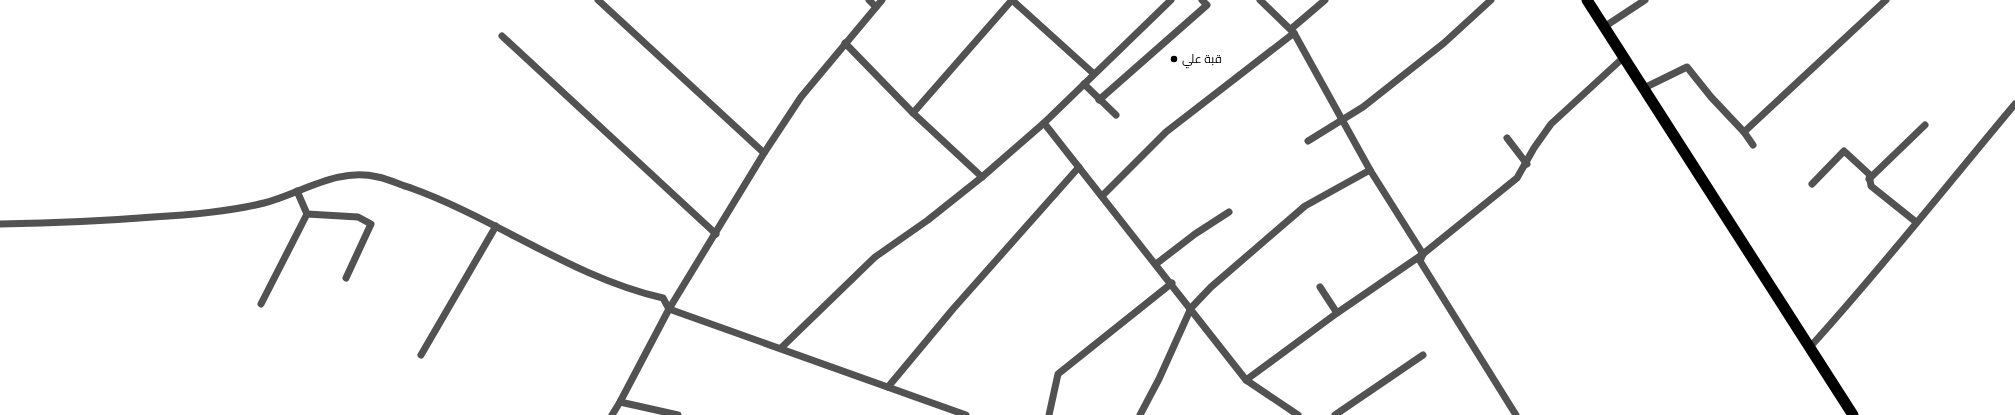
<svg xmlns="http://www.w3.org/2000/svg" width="2015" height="415" font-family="Barlow,Cairo,sans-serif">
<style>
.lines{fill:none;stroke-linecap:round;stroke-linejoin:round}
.minor{stroke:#525252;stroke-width:7}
.trunk{stroke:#000;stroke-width:11}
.poi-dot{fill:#000;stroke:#fff;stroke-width:1.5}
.labels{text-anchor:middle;stroke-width:3;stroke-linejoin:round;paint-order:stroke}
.poi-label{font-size:12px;fill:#000;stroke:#fff;text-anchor:start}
</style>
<rect width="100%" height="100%" fill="#fff"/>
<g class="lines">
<g class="minor">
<polyline points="598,0 764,153"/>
<polyline points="869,0 876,7"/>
<polyline points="1012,0 1094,74"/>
<polyline points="1260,0 1294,33 1370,170 1423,254 1420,261 1516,415"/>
<polyline points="1604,27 1645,0"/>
<polyline points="1291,29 1325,0"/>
<polyline points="502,36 716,234"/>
<polyline points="845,43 913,113 982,177"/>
<polyline points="1084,84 1116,115"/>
<polyline points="1644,88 1687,67 1711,97 1744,132 1886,0"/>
<polyline points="1099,100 1207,5 1202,0"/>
<polyline points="913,113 1012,0"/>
<polyline points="1044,123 1246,380 1298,415"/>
<polyline points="1744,132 1753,145"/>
<polyline points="1507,138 1527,164"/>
<polyline points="1308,141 1363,107 1444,43 1491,0"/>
<polyline points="1869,179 1925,125"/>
<polyline points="1812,184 1844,151 1869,174 1871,186 1916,222"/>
<polyline points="1102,196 1166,132 1294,33"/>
<polyline points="307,214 358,217 371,224 346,278"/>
<path d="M 0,224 C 51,223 102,221 153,217 C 190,215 228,212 264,203 C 302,193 337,167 378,177 C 389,179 400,185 411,188 C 497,219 574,278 663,298 L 669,309 L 966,415"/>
<polyline points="1156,264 1195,234 1229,212"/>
<polyline points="1320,287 1337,313"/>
<polyline points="261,304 307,214 297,191"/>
<path d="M 1810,347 C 1881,269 1947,185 2015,104"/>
<polyline points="781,348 875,257 928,220 982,177 1044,123 1171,0"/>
<polyline points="421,355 496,226"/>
<polyline points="1246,380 1337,313 1423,254 1517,178 1534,148 1551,124 1624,57"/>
<polyline points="888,387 953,309 1079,167"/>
<polyline points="620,402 678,415"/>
<polyline points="612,415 620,402 669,309 764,153 801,97 882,0"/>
<polyline points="1049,415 1058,374 1172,283"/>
<polyline points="1140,415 1159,379 1191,308 1211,287 1305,206 1370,170"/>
<polyline points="1335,415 1423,355"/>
</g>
<polyline class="trunk" points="1587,0 1853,415"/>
</g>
<circle class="poi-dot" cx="1174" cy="59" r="4"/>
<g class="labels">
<g class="poi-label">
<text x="1182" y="63">قبة علي</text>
</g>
</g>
</svg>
